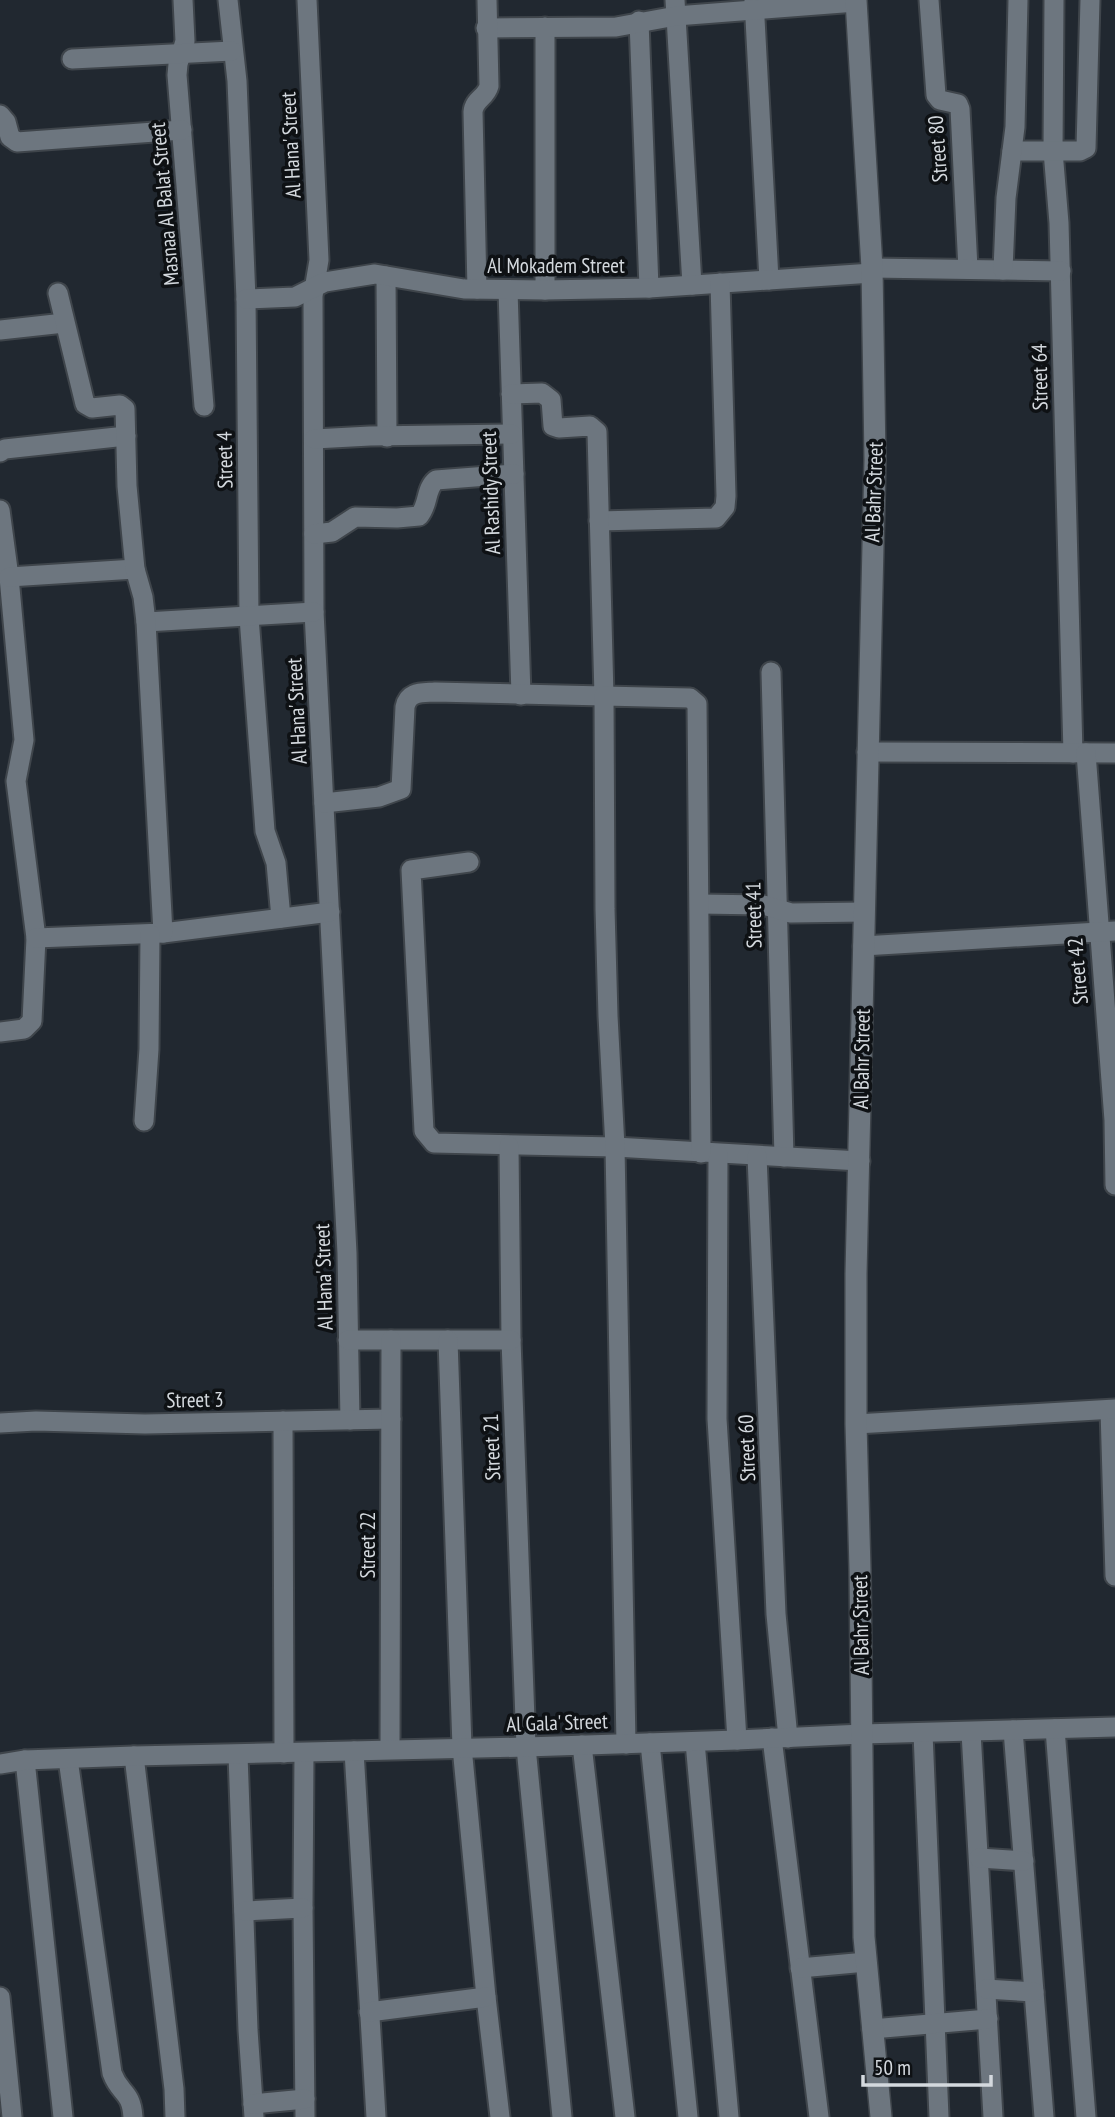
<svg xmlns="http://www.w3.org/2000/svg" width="1115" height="2117" font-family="'PT Sans Narrow',sans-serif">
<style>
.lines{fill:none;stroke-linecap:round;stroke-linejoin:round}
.street-casing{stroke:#3f454b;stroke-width:23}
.secondary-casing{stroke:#3f454b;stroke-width:24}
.street{stroke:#6d767f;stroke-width:19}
.secondary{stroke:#6d767f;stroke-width:21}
.labels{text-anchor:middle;stroke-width:7;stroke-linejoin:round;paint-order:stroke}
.street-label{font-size:21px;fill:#d4d9de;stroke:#0e1114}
</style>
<rect width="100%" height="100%" fill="#212830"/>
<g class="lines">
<g class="street-casing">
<g id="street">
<polyline points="183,0 185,41 178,64 177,75 204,406"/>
<polyline points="228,0 237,81 246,299 249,617 265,831 276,863 281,918"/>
<polyline points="307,0 319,260 313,296 314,612 347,1253 350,1420"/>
<polyline points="675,0 692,285"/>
<polyline points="754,0 769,280"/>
<polyline points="929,0 936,95 940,100 958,104 960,109 968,269"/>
<polyline points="1054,0 1053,151 1059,223 1073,753"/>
<polyline points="639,21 649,288"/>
<polyline points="545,27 545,290"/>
<polyline points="486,28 616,27 676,16 856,2"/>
<polyline points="72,59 232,51"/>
<polyline points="0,115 6,122 10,137 17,142 182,130"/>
<polyline points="1012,151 1080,151 1086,148 1090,0"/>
<polyline points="872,268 1061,271"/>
<polyline points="1003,270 1006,198 1015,127 1018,0"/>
<polyline points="386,276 387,437"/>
<path d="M 477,289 L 473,112 C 474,99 486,98 489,86 L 487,0"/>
<polyline points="508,290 521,695"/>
<polyline points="246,299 295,297 325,282 375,274 464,289 545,290 649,288 872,273"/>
<polyline points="0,330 64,323"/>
<polyline points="314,439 370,436 512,434"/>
<polyline points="0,452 5,449 126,436"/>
<polyline points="0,510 9,577 24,740 16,781 36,938 32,1021 24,1029 0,1032"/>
<polyline points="599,521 716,518 725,507 726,496 720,283"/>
<path d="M 314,534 L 332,532 L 355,517 L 397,518 L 419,516 C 429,505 425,489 436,480 L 514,474"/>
<polyline points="9,577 135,569"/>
<polyline points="146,622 314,612"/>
<polyline points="771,672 784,1157"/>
<polyline points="867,752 1115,753"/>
<polyline points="1086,753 1114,1120 1115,1185"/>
<path d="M 324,803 L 379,797 L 401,789 L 405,707 C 408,691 422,693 435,692 L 604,696 L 597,432 L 590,426 L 559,428 L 553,426 L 551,400 L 542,393 L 511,394"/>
<polyline points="469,862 411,870 424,1131 434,1143 615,1147 860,1161"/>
<polyline points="700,904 763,905 791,913 864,912"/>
<polyline points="163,933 330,912"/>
<polyline points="36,938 163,933 146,622 143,597 135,569 127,486 125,409 120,405 92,408 85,404 58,293"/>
<polyline points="863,946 1115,931"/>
<polyline points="144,1121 149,1049 150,934"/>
<polyline points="509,1146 511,1340 526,1747 562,2117"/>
<polyline points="718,1154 717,1419 737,1740"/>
<polyline points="757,1156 776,1614 788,1738"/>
<polyline points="348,1340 511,1340"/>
<polyline points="448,1340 462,1747 486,1997 500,2117"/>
<polyline points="1110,1410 1115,1576"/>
<polyline points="283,1421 284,1753"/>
<polyline points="0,1423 36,1421 145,1424 391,1419"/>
<polyline points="856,1424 1115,1409"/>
<polyline points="1055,1729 1086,2117"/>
<polyline points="1013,1730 1044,2117"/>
<polyline points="971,1732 993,2117"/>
<polyline points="923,1733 939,2117"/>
<polyline points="772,1738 819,2117"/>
<polyline points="695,1742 729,2117"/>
<polyline points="650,1743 688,2117"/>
<polyline points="626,1744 615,1147 608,1016 605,909 604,696 690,698 697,704 701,1153"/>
<polyline points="582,1745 625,2117"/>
<polyline points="390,1749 391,1340"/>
<polyline points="354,1751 376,2117"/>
<polyline points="304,1753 303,1908 305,2117"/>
<polyline points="238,1755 248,2030 254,2117"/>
<polyline points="134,1756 174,2089 175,2117"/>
<path d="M 68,1759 L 112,2073 C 120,2095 131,2090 133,2117"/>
<polyline points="25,1760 63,2117"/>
<polyline points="0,1764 25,1760 134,1756 526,1747 737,1740 862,1734 1115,1727"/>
<polyline points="979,1858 1024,1861"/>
<polyline points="244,1911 303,1908"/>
<polyline points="800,1968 866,1962"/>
<polyline points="986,1989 1034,1992"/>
<polyline points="0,1997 12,2117"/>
<polyline points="369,2012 486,1997"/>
<polyline points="872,2029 988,2019"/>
<polyline points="253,2104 305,2099"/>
</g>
</g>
<g class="secondary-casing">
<polyline id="secondary" points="856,0 872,268 875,460 856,1274 856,1424 860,1570 864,1937 881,2117"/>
</g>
<use href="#street" class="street"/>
<use href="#secondary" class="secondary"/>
</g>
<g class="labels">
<g class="street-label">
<text transform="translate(291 145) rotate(-93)" y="7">Al Hana' Street</text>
<text transform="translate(938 149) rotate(-94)" y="7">Street 80</text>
<text transform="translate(165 204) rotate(-95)" y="7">Masnaa Al Balat Street</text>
<text x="556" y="273">Al Mokadem Street</text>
<text transform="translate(1040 377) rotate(-91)" y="7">Street 64</text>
<text transform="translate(225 460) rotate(-91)" y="7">Street 4</text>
<text transform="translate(874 492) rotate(-88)" y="7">Al Bahr Street</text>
<text transform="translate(491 493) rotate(-92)" y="7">Al Rashidy Street</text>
<text transform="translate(297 711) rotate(-93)" y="7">Al Hana' Street</text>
<text transform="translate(754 915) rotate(-91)" y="7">Street 41</text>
<text transform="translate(1078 971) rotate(-95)" y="7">Street 42</text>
<text transform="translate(862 1059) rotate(-89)" y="7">Al Bahr Street</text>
<text transform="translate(324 1277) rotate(-92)" y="7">Al Hana' Street</text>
<text transform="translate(195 1400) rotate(-1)" y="7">Street 3</text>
<text transform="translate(492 1447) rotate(-92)" y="7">Street 21</text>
<text transform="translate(747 1448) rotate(-92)" y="7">Street 60</text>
<text transform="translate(368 1545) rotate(-90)" y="7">Street 22</text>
<text transform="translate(861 1625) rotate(-91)" y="7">Al Bahr Street</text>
<text transform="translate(557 1723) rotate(-2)" y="7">Al Gala' Street</text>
</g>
</g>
<path d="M863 2075v10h128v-10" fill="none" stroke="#d4d9de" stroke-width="3.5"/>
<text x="874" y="2075" font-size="21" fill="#d4d9de" stroke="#0e1114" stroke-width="5" paint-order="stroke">50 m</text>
</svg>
